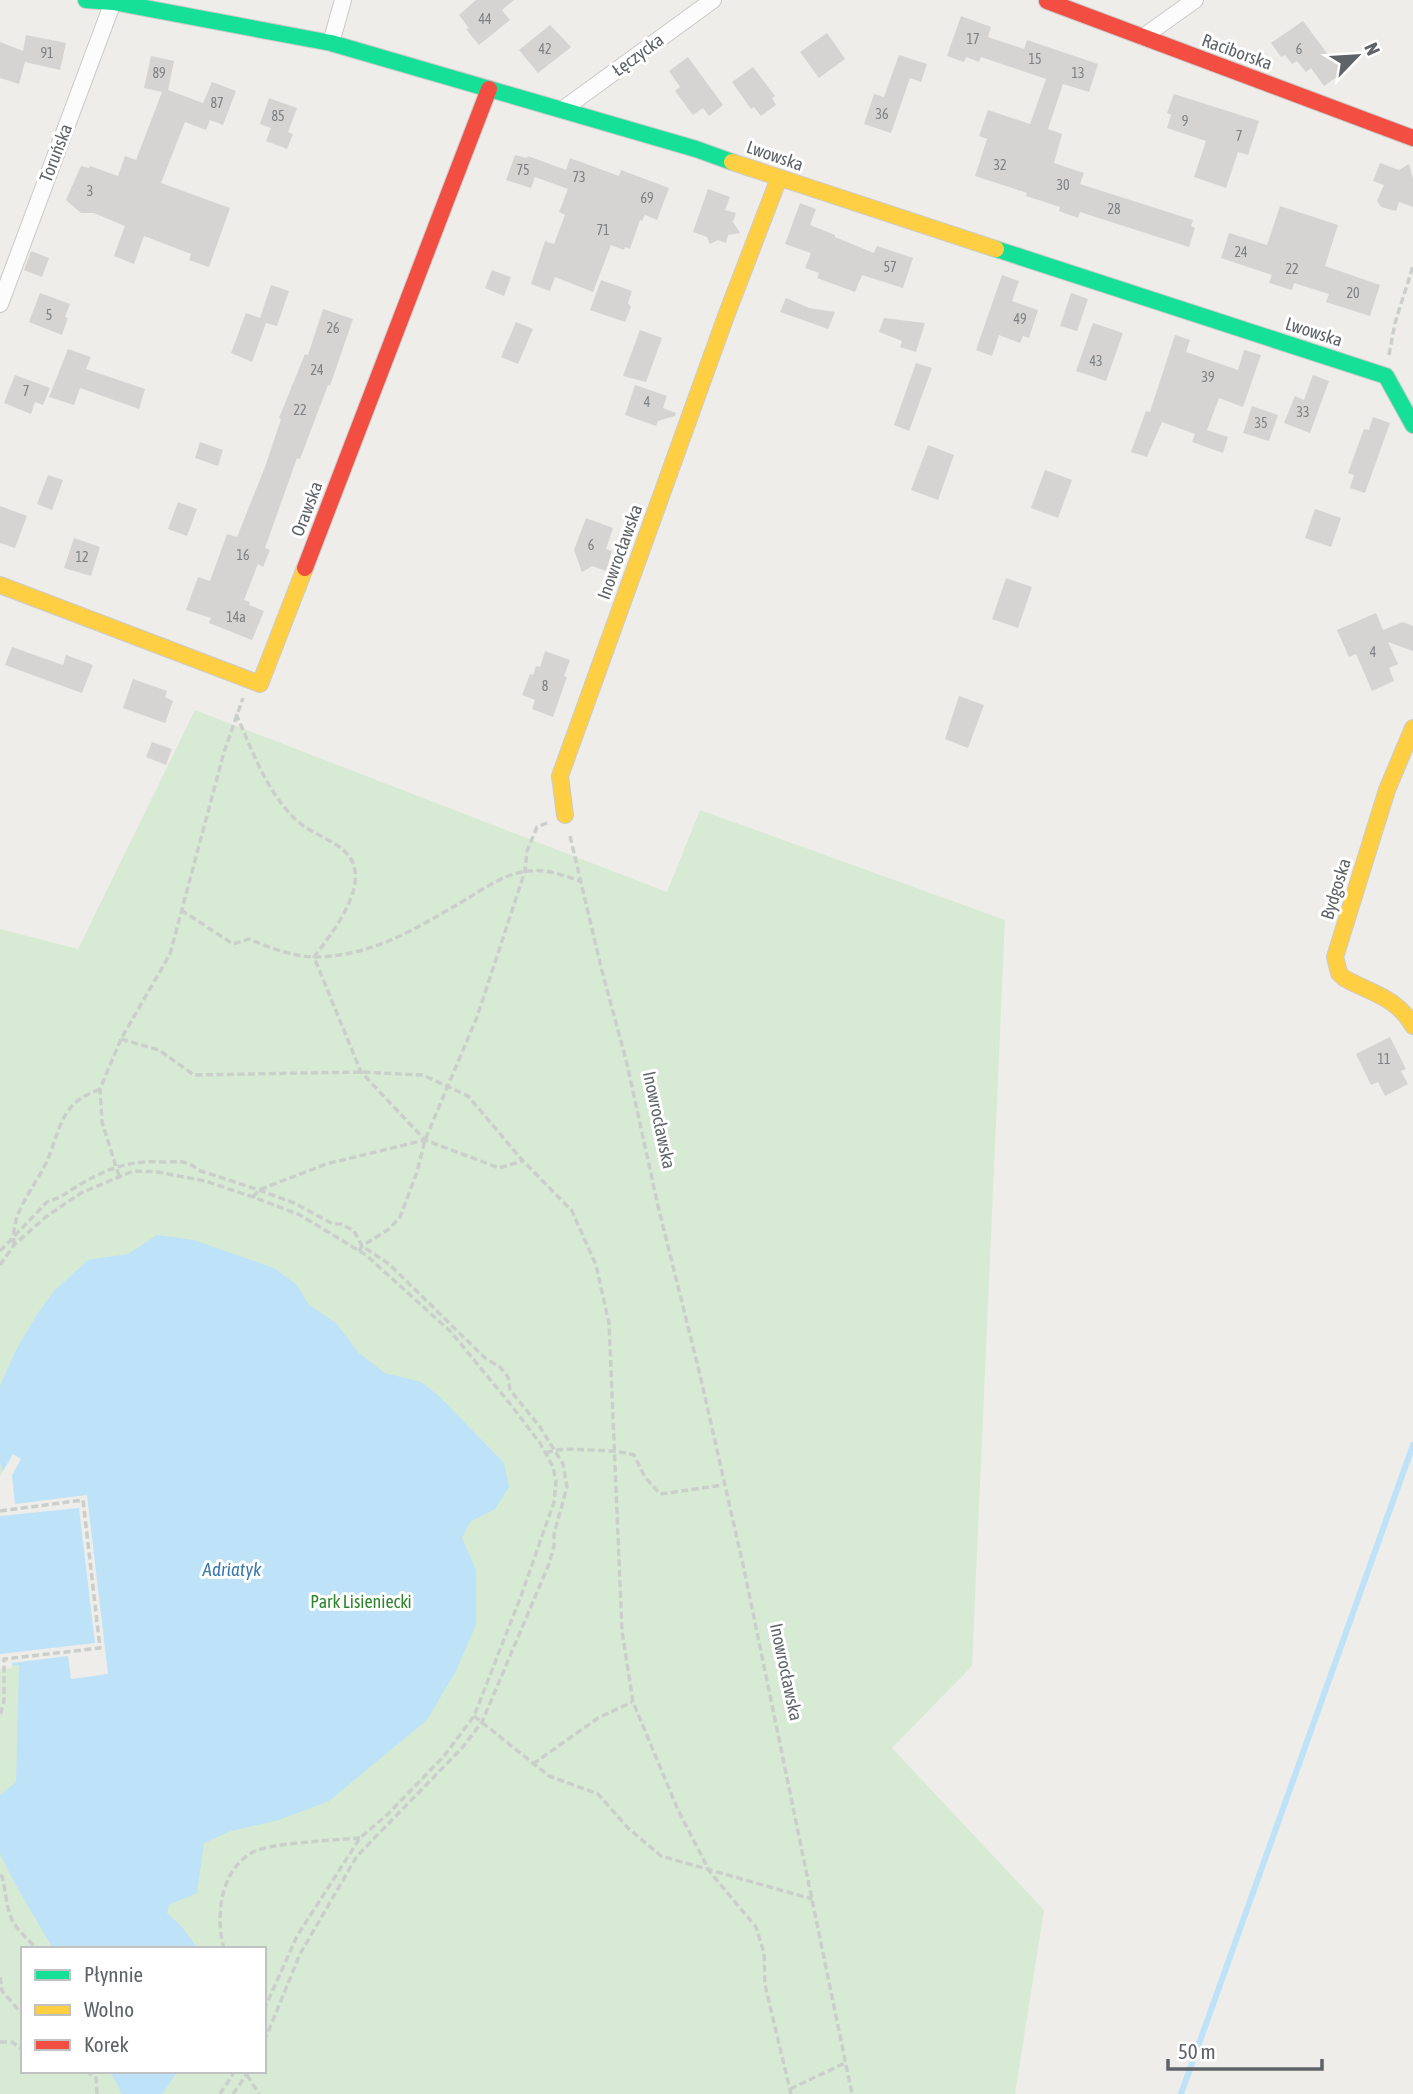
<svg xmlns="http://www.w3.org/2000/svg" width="1413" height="2094" font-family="'Asap Condensed',sans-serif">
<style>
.green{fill:#d7ebd4;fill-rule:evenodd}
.water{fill:#bee2f8}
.pier{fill:#efede9}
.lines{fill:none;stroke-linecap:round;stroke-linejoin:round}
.stream{stroke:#bee2f8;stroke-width:6}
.building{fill:#d5d4d2}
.street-casing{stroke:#cacaca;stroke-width:18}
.fast-casing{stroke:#cbcbcb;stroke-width:18}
.slow-casing{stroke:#cbcbcb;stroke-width:18}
.jam-casing{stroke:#cbcbcb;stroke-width:18}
.path{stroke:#cbcfcb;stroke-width:3.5;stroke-dasharray:7 3.5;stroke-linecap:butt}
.street{stroke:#fdfcfc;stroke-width:16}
.fast{stroke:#16e098;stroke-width:16}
.slow{stroke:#ffcf43;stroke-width:16}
.jam{stroke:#f24e42;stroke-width:16}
.labels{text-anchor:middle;stroke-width:6;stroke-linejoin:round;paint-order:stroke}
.number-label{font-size:14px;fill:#7d8084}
.street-label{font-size:18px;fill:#5e6368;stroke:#fff}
.park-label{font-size:18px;fill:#2f862f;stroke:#fff}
.water-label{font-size:19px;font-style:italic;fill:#3a7ab1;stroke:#fff}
</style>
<rect width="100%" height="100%" fill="#efede9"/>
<path class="green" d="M 195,710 L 667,892 L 700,810 L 1005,920 L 972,1666 L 892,1748 L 1044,1910 L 1015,2094 L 0,2094 L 0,929 L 78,949 ZM 23,1949 L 264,1949 L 264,2071 L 23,2071 Z"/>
<g class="water">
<polygon points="157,1235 194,1240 274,1268 297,1285 309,1305 336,1323 359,1353 385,1373 421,1382 439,1396 504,1463 509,1487 495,1509 470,1522 462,1538 476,1570 476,1625 456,1671 427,1720 329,1801 279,1820 231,1831 204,1843 197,1893 169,1905 167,1913 182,1927 198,1949 53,1949 18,1889 0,1854 0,1795 16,1782 19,1665 0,1665 0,1476 3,1471 0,1464 0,1386 16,1350 36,1316 53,1292 88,1260 128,1254"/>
<polygon points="110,2071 178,2071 162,2094 122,2094"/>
</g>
<polygon class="pier" points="13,1454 21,1459 12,1475 15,1504 87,1495 108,1674 71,1679 68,1656 12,1663 12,1668 0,1669 0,1654 95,1643 79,1508 0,1516 0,1476"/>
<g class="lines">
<polyline class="stream" points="1181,2094 1413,1445"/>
</g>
<g class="building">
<polygon points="476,0 514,0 502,10 510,20 479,45 466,29 469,28 459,15"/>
<polygon points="961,16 991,27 988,37 1024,49 1027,40 1098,64 1089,92 1063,84 1048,129 1062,134 1054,163 1084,173 1080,184 1193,220 1191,226 1195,228 1189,247 1080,212 1078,218 1059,211 1060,207 1026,196 1027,193 975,176 987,139 979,136 988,110 1030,124 1046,79 981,57 979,62 966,57 964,62 947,56"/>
<polygon points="1303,21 1329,56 1331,54 1345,71 1324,86 1311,68 1306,72 1297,61 1292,64 1285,55 1281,57 1271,43"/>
<polygon points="550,25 571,47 538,73 519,50"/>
<polygon points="827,33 845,59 819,78 800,52"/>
<polygon points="26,35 66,43 60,70 25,62 19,84 0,78 0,42 23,51"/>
<polygon points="899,55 927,64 921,82 910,78 891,133 864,124 874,94 884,97"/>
<polygon points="151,56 174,61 168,90 203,103 212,82 236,91 223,125 210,120 206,130 185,122 161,183 230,208 209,267 189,260 191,254 144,236 134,264 114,256 125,226 94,213 81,213 66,200 81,166 89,168 90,166 118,176 125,156 136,160 162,92 144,88"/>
<polygon points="688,57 723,105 709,116 703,108 693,115 675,91 680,87 669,71"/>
<polygon points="753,67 775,96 772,98 776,105 761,116 754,107 751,109 732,82"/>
<polygon points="1174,94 1259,121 1248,155 1238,152 1226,188 1194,177 1206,141 1167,128 1171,115 1167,113"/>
<polygon points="269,98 297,108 288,132 293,134 287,149 266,141 271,128 260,124"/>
<polygon points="515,155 527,158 528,156 566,170 570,158 619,176 621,170 669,188 657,220 645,215 642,221 640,220 630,249 625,247 624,250 611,245 593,292 555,277 550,291 531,284 545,241 554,244 565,215 559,212 568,189 535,177 531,188 506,180"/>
<polygon points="1380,163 1399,170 1409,164 1413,179 1413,207 1399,202 1396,211 1381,207 1377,201 1384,185 1373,181"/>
<polygon points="708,189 730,197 725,210 736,213 733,222 740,233 728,235 726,243 718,240 710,244 707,237 693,232"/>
<polygon points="800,203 816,209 810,225 835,235 835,237 874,253 877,246 913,258 903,288 862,275 855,292 817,278 819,273 805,268 811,253 785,244"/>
<polygon points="1280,206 1338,225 1325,266 1380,285 1370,316 1326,302 1329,294 1294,283 1292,290 1269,283 1272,275 1221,258 1229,233 1267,245"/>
<polygon points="31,251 49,258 42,277 24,270"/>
<polygon points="492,270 511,277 504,296 485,288"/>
<polygon points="1002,275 1019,281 1012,301 1038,310 1029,338 1023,336 1020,343 999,335 992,356 976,350"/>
<polygon points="601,280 632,291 628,303 631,307 625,322 590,310"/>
<polygon points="271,285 289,291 277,326 266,323 252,362 231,353 246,313 260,318"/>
<polygon points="40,293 70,304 65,317 68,318 62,335 29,322"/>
<polygon points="1071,293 1088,299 1077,331 1060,326"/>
<polygon points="786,298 809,308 835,312 828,329 780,312"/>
<polygon points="323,309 353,319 330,386 328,385 300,459 297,458 265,548 270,550 263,567 258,564 244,600 250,602 249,605 264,611 252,640 209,623 211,618 186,610 198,577 210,581 227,534 237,537 265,467 281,419 279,418 305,354 308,355"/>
<polygon points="884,318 925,323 916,352 900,347 902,341 879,332"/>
<polygon points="516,322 533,329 518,364 501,357"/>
<polygon points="1093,323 1123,333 1106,381 1076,371"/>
<polygon points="640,330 662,338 646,382 623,376"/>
<polygon points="1175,335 1190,340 1186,352 1238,370 1244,350 1261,355 1243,407 1219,398 1207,430 1228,437 1223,453 1192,442 1195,434 1162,422 1147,457 1131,452 1146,411 1150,412"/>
<polygon points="68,349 91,357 86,369 145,389 139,409 80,388 74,405 49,397"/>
<polygon points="916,363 932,368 909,431 894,425"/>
<polygon points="15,375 50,388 43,405 35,402 31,414 4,403"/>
<polygon points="1313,375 1329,381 1310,433 1284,423 1295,396 1304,400"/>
<polygon points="635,385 667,396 663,408 676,413 675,416 658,421 656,426 625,415"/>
<polygon points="1252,406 1278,415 1269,441 1243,433"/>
<polygon points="1373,417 1390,423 1365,493 1350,488 1354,475 1348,473 1364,429 1369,430"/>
<polygon points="200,442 223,450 218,466 195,458"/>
<polygon points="928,445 954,455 938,500 911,490"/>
<polygon points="1045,470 1072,480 1058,518 1031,508"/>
<polygon points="48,475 63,480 52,510 37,504"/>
<polygon points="178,502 197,509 187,536 168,529"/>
<polygon points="0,506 27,516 15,548 0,543"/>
<polygon points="1315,509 1341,518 1331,547 1305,538"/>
<polygon points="586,518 613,528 606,549 612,551 606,571 592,566 582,572 574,550"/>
<polygon points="74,538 100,547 91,576 64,568"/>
<polygon points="1006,578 1032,587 1018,628 992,619"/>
<polygon points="1376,613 1383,630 1403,622 1413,626 1413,651 1388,642 1398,664 1389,668 1394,681 1372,691 1356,654 1349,657 1337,630"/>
<polygon points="12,647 63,665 66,655 93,665 82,693 5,665"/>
<polygon points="545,651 570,660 564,676 567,677 553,717 532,709 535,700 522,695 530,674 533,675 536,666 540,667"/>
<polygon points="133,679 167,691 165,697 173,701 165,723 123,708"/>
<polygon points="959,696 984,705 968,748 945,739"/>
<polygon points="152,742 172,749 166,765 146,757"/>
<polygon points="1390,1037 1406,1069 1401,1071 1408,1084 1385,1096 1378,1082 1371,1085 1356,1054"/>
</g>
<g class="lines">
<g class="street-casing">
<g id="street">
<polyline points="1143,37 1195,0"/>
<polyline points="331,43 343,0"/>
<polyline points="562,110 713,0"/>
<polyline points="0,304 113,2"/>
</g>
</g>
<g class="fast-casing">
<g id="fast">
<polyline points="86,0 113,2 331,43 696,149 732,162"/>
<polyline points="996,249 1386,376 1413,425"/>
</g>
</g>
<g class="slow-casing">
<g id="slow">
<polyline points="732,162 996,249"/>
<polyline points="0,585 260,684 305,568"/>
<path d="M 1413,728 L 1387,790 L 1335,957 L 1339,973 L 1344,978 C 1370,993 1397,997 1413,1026"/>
<polyline points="565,815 560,776 726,316 779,178"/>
</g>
</g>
<g class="jam-casing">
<g id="jam">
<polyline points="1047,1 1413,138"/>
<polyline points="305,568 489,89"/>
</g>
</g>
<g class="path">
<polyline points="1389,355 1395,323 1413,266"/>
<path d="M 236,714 C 252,750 265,788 293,817 C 306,831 327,837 342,849 C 378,877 332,933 314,957 L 361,1072 L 425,1140 L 499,1168 L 523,1161"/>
<polyline points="570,836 601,967 627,1064 658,1206 700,1375 744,1569 852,2094"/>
<path d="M 181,910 L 233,944 L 249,939 C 268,947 294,957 316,957 C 373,956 417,928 465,900 C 483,889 506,873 528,871 C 547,869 562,875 580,881"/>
<polyline points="121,1039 159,1050 194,1075 361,1072 423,1075 468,1096 523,1161 572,1211 596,1265 609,1323 622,1631 633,1702 678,1810 710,1872 756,1927 764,1953 765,1985 791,2094"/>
<polyline points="119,1176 102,1122 100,1089 121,1039 170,954 224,752 243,698"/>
<polyline points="253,1197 259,1190 326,1164 425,1140"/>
<path d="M 14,1245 C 10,1214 32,1191 45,1165 C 55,1146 57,1123 72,1106 C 79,1098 90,1093 100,1089"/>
<path d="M 0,1251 L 47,1202 C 58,1199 66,1193 76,1187 C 105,1169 129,1160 163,1162 C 178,1162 186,1159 198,1170 L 259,1190 L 294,1203 L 333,1224 L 341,1224 L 354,1231 L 362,1246 L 389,1264 L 486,1359 L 500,1367 L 508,1377 L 510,1390 L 540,1427 L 563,1464 L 567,1487 L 554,1534 L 554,1546 L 549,1564 L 482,1722 L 462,1748 L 357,1856 L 300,1954 L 264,2042"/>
<polyline points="359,1251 362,1246 389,1229 400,1217 417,1172 425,1140 477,1017 525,871 527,851 537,827 547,823"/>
<polyline points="0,1265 14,1245 47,1216 81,1193 133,1171 158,1172 205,1181 253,1197 300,1215 366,1255 451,1332 511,1405 540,1443 553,1467 556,1481 554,1502 521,1596 474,1716 444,1756 388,1814 360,1838 297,1936 264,2010"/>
<path d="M 546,1453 C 563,1447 576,1450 593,1450 C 608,1451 619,1451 634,1455 L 645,1477 L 660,1494 L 723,1485"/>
<polyline points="0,1511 83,1500 100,1648 4,1659 4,1701 0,1716"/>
<polyline points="474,1716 549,1776 598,1794 628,1828 661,1856 812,1899"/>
<polyline points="533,1764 598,1718 632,1702"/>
<path d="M 0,1876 L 2,1876 C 6,1891 6,1908 13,1922 C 19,1932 29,1940 37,1949"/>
<path d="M 224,1949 C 215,1916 220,1870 253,1852 C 270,1843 337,1840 360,1838"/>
<polyline points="0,1977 2,1991 23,2015"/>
<polyline points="0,2042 12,2042 23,2050"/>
<polyline points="86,2071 96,2078 97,2094"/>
<polyline points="247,2075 259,2094"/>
<polyline points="790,2089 845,2063"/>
<polyline points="220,2094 235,2071"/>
<polyline points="233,2094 249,2071"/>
</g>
<use href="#street" class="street"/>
<use href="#fast" class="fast"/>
<use href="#slow" class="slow"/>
<use href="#jam" class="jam"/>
</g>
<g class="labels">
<g class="number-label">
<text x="485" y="24">44</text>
<text x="973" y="44">17</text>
<text x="545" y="54">42</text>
<text x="1299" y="54">6</text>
<text x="47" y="58">91</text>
<text x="1035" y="64">15</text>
<text x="159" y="78">89</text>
<text x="1078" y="78">13</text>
<text x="217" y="108">87</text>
<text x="882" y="119">36</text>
<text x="278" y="121">85</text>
<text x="1185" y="126">9</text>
<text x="1239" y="141">7</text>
<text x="1000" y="170">32</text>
<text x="523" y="175">75</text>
<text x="579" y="182">73</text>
<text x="1063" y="190">30</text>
<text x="90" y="196">3</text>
<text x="647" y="203">69</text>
<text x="1114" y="214">28</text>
<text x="603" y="235">71</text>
<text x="1241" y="257">24</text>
<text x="890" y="272">57</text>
<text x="1292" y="274">22</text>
<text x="1353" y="298">20</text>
<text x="49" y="320">5</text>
<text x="1020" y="324">49</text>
<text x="333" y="333">26</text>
<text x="1096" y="366">43</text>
<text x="317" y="375">24</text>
<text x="1208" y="382">39</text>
<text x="26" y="396">7</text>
<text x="647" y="407">4</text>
<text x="300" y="415">22</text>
<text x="1303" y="417">33</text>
<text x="1261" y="428">35</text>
<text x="591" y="550">6</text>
<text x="243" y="560">16</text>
<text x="82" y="562">12</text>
<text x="236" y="622">14a</text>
<text x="1373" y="657">4</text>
<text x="545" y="691">8</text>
<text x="1384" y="1064">11</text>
</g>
<g class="street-label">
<text transform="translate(1237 52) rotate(20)" y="6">Raciborska</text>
<text transform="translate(638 55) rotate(-36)" y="6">Łęczycka</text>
<text transform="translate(56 153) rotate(-69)" y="6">Toruńska</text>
<text transform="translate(775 156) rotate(19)" y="6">Lwowska</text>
<text transform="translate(1314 332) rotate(18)" y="6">Lwowska</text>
<text transform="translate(307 509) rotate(-69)" y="6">Orawska</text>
<text transform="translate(620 552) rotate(-70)" y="6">Inowrocławska</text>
<text transform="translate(1336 889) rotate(-73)" y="6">Bydgoska</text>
<text transform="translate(659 1120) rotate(78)" y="6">Inowrocławska</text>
<text transform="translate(786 1672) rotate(78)" y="6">Inowrocławska</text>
</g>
<g class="park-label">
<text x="361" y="1608">Park Lisieniecki</text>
</g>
<g class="water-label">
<text x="232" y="1576">Adriatyk</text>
</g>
</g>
<rect x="21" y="1947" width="245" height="126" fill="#ffffff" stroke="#bfc1c3" stroke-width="2"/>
<rect x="35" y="1970" width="35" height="10" fill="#16e098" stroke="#bfc1c3" stroke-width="2"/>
<text x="84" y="1982" font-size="21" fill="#5e6368">Płynnie</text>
<rect x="35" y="2005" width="35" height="10" fill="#ffcf43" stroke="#bfc1c3" stroke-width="2"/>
<text x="84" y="2017" font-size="21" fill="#5e6368">Wolno</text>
<rect x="35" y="2040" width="35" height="10" fill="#f24e42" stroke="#bfc1c3" stroke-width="2"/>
<text x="84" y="2052" font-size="21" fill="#5e6368">Korek</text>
<g transform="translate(1357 56) rotate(65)" stroke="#ffffff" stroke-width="5" paint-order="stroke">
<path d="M0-5L12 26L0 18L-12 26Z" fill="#5e6368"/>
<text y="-10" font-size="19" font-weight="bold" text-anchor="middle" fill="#5e6368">N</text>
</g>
<path d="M1168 2059v10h154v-10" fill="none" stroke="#5e6368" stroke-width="3.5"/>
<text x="1178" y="2059" font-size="21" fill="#5e6368" stroke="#ffffff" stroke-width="5" paint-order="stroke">50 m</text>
</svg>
